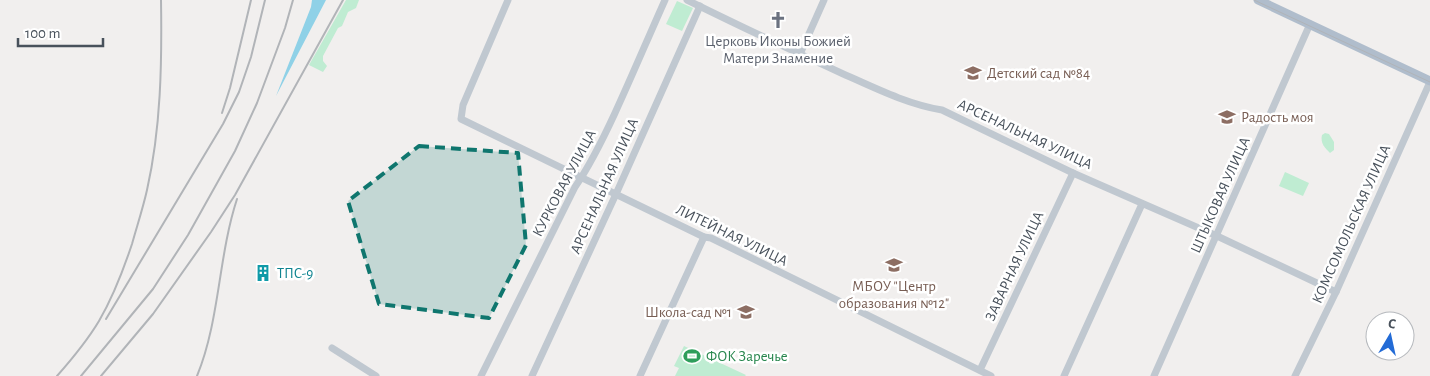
<svg xmlns="http://www.w3.org/2000/svg" width="1430" height="376" font-family="'Alegreya Sans',sans-serif">
<style>
.green{fill:#bfecd2}
.water{fill:#8fd1e7}
.lines{fill:none;stroke-linecap:round;stroke-linejoin:round}
.minor{stroke:#c0c8d0;stroke-width:7}
.major{stroke:#b0bdcc;stroke-width:9}
.tram{stroke:#b1b4b8;stroke-width:1}
.rail{stroke:#b1b4b8;stroke-width:2}
.marked{fill:#0f766e;fill-opacity:0.2;stroke:#0f766e;stroke-width:4;stroke-dasharray:10 6;stroke-linejoin:round}
.labels{text-anchor:middle;stroke-width:5;stroke-linejoin:round;paint-order:stroke}
.worship-label{font-size:15px;fill:#5b616d;stroke:#fff}
.education-label{font-size:15px;fill:#785e54;stroke:#fff;text-anchor:start}
.street-label{font-size:15px;fill:#48515b;stroke:#fff}
.culture-label{font-size:15px;fill:#0d838f;stroke:#fff;text-anchor:start}
.leisure-label{font-size:15px;fill:#27864d;stroke:#fff;text-anchor:start}
</style>
<rect width="100%" height="100%" fill="#f1efee"/>
<g class="green">
<polygon points="346,0 359,0 356,8 348,12 342,26 338,28 323,56 323,61 327,66 323,72 309,65"/>
<polygon points="677,1 693,8 682,31 666,24"/>
<path d="M 1325,133 L 1329,134 L 1334,142 L 1334,150 L 1330,153 C 1325,148 1320,143 1322,135 Z"/>
<polygon points="1285,172 1309,183 1303,196 1279,186"/>
<polygon points="684,346 746,375 745,376 675,376 679,368 674,366"/>
</g>
<polygon class="water" points="312,0 326,0 276,96 311,7"/>
<g class="lines">
<g class="minor">
<polyline points="508,0 463,105 461,119 704,237 711,238 991,376"/>
<path d="M 687,0 C 738,25 788,49 839,72 C 873,87 906,104 942,110 L 1073,173 L 1146,205 L 1217,236 L 1336,292"/>
<polyline points="800,54 824,0"/>
<polyline points="332,348 376,376"/>
<polyline points="980,370 1073,173"/>
<path d="M 481,376 L 575,187 C 591,164 603,139 615,113 C 632,76 648,38 665,0"/>
<polyline points="532,376 616,194 700,6"/>
<polyline points="640,376 704,237"/>
<polyline points="1064,376 1142,204"/>
<polyline points="1154,376 1310,24"/>
<polyline points="1295,376 1336,292 1430,82"/>
</g>
<polyline class="major" points="1258,0 1430,81"/>
<polyline class="tram" points="1254,0 1430,82"/>
<g class="rail">
<polyline points="222,113 230,88 251,0"/>
<polyline points="106,319 223,124 239,92 251,57 265,0"/>
<path d="M 57,376 C 72,359 87,341 99,321 C 113,297 123,271 132,244 C 137,226 143,208 147,190 C 161,128 162,63 161,0"/>
<polyline points="81,376 153,289 188,235 235,151 257,103 285,28 293,0"/>
<polyline points="101,376 153,314 211,232 235,195 343,0"/>
<path d="M 197,376 C 220,320 218,257 237,199"/>
</g>
</g>
<path class="marked" d="M 419,146 L 518,153 L 526,245 L 489,318 L 379,304 L 348,201 Z"/>
<defs>
<g id="church-bare" transform="scale(1.35)"><path d="M-1.2-6h2.4v3.5h3.3v2.4h-3.3V6h-2.4V-.1h-3.3v-2.4h3.3Z" fill="#6b7280" stroke="#fff" stroke-width="2.5" paint-order="stroke"/></g>
<g id="school-bare" transform="scale(1.35)"><path d="M0-5L7-2L0 1L-7-2ZM-4 1L0 2.5L4 1V4Q0 6-4 4Z" fill="#8d6e63" stroke="#fff" stroke-width="2.5" paint-order="stroke"/></g>
<g id="building-bare" transform="scale(1.35)"><path d="M-4-6H4V6H1V3H-1V6H-4ZM-2.5-4.3h1.7v1.8h-1.7ZM.8-4.3h1.7v1.8H.8ZM-2.5-1h1.7V.8h-1.7ZM.8-1h1.7V.8H.8Z" fill="#0f9aa8" stroke="#fff" stroke-width="2.5" paint-order="stroke"/></g>
<g id="stadium-bare" transform="scale(1.35)"><path d="M0-5a6.5 5 0 1 0 0 10a6.5 5 0 1 0 0-10ZM-3.5-1.8h7v3.6h-7Z" fill="#2e9e5b" stroke="#fff" stroke-width="2.5" paint-order="stroke"/></g>
</defs>
<g fill-rule="evenodd">
<use href="#church-bare" x="778" y="20"/>
<use href="#school-bare" x="973" y="73"/>
<use href="#school-bare" x="1227" y="117"/>
<use href="#school-bare" x="894" y="265"/>
<use href="#building-bare" x="263" y="273"/>
<use href="#school-bare" x="746" y="312"/>
<use href="#stadium-bare" x="692" y="356"/>
</g>
<g class="labels">
<g class="worship-label">
<text x="778" y="46">Церковь Иконы Божией<tspan x="778" dy="17">Матери Знамение</tspan></text>
</g>
<g class="education-label">
<text x="987" y="78">Детский сад №84</text>
<text x="1241" y="122">Радость моя</text>
<text x="894" y="291" text-anchor="middle">МБОУ "Центр<tspan x="894" dy="17">образования №12"</tspan></text>
<text x="732" y="317" text-anchor="end">Школа-сад №1</text>
</g>
<g class="street-label">
<text transform="translate(1025 134) rotate(25)" y="5">АРСЕНАЛЬНАЯ УЛИЦА</text>
<text transform="translate(564 183) rotate(-62)" y="5">КУРКОВАЯ УЛИЦА</text>
<text transform="translate(604 186) rotate(-66)" y="5">АРСЕНАЛЬНАЯ УЛИЦА</text>
<text transform="translate(1220 195) rotate(-66)" y="5">ШТЫКОВАЯ УЛИЦА</text>
<text transform="translate(1351 224) rotate(-66)" y="5">КОМСОМОЛЬСКАЯ УЛИЦА</text>
<text transform="translate(732 235) rotate(26)" y="5">ЛИТЕЙНАЯ УЛИЦА</text>
<text transform="translate(1014 266) rotate(-65)" y="5">ЗАВАРНАЯ УЛИЦА</text>
</g>
<g class="culture-label">
<text x="277" y="278">ТПС-9</text>
</g>
<g class="leisure-label">
<text x="706" y="361">ФОК Заречье</text>
</g>
</g>
<g transform="translate(1390 336) rotate(9)"><circle r="24" fill="#ffffff" stroke="#b6b9bd"/>
<path d="M0-4L9 19L0 12L-9 19Z" fill="#236bd6"/>
<text y="-8" font-size="14" font-weight="bold" text-anchor="middle" fill="#48515b">С</text>
</g>
<path d="M18 38v8h85v-8" fill="none" stroke="#48515b" stroke-width="2.5"/>
<text x="25" y="38" font-size="15" fill="#48515b" stroke="#ffffff" stroke-width="4" paint-order="stroke">100 m</text>
</svg>
